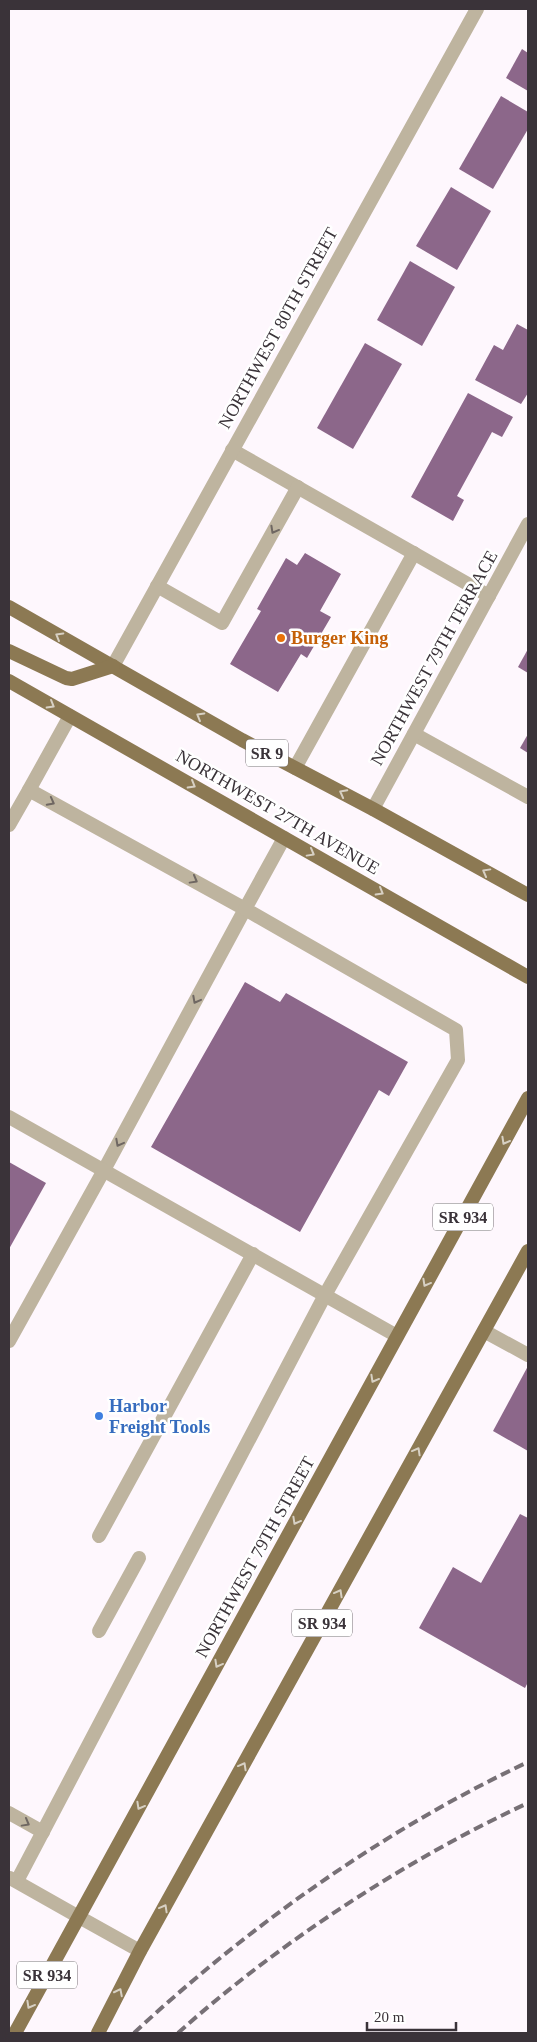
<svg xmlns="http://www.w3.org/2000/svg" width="537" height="2042" font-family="'Times New Roman',serif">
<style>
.building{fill:#8c678a}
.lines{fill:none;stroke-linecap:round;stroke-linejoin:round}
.service{stroke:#beb49f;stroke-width:14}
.minor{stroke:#beb49f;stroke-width:14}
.primary{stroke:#8c7953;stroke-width:14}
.rail{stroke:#777076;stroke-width:4;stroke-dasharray:10 5;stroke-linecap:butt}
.oneway{stroke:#6f6762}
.oneway2{stroke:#d7d0c3}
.food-dot{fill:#e8710a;stroke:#fff;stroke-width:2}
.shop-dot{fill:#3f7fe0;stroke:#fff;stroke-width:2}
.labels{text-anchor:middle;stroke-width:5;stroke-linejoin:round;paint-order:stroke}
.shield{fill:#fff;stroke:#757074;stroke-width:1}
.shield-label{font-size:16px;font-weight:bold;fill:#3a3339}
.street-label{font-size:18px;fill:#3a3339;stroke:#fff}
.food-label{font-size:18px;font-weight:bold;fill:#c56008;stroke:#fff;text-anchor:start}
.shop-label{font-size:18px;font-weight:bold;fill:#366cbe;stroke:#fff;text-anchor:start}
</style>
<rect width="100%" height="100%" fill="#fef7fd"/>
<g class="building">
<polygon points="522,49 528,53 528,91 506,78"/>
<polygon points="501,96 528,112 528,129 493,189 459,169"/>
<polygon points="451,187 491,211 457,270 416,246"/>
<polygon points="410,261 455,287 422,346 377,320"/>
<polygon points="517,324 528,330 528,393 521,404 475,380 494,345 503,350"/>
<polygon points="365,343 402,364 353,449 317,428"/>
<polygon points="468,393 513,417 502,437 492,432 457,496 464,500 453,521 411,497"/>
<polygon points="305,553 341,574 320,611 331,617 307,658 301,654 278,692 230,664 261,611 257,609 286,558 297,565"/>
<polygon points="528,649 528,673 518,667"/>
<polygon points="528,734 528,753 520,748"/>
<polygon points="245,982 280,1002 286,993 408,1062 389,1096 379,1090 300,1232 151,1147"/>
<polygon points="9,1162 46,1183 9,1249"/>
<polygon points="528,1366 528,1451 493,1431"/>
<polygon points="520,1514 528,1518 528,1682 525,1688 419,1628 453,1567 481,1583"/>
</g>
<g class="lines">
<g class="service">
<polyline points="232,450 489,596"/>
<polyline points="157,586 222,623 298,487"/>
<polyline points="414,734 528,797"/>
<polyline points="295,768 414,553"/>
<polyline points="29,790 70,716"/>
<polyline points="9,825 29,790 245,909 104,1170 9,1341"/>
<polyline points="9,1117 397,1336"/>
<polyline points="484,1331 528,1355"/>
<polyline points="99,1536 253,1254"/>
<polyline points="99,1631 139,1558"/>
<polyline points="9,1813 43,1832"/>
<polyline points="10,1878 79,1917"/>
<polyline points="17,1881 325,1295 458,1060 456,1030 245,909 284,838"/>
</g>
<g class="minor">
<polyline points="113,666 477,9"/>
<polyline points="373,809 528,524"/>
<polyline points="79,1917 140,1951"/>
</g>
<g class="primary">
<polyline points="9,607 242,740 373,809 528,895"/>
<polyline points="9,651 66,678 72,679 113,666"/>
<polyline points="9,681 528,977"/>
<polyline points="15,2033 528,1098"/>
<polyline points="98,2033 140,1951 528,1251"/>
</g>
<g class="rail">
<path d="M 134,2033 C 250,1925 384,1830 528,1762"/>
<path d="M 178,2033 C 277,1944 407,1859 528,1803"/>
</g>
</g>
<defs><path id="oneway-chevron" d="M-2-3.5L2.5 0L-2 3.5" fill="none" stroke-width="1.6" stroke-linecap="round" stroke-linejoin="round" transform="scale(1.25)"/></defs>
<g class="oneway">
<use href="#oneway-chevron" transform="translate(274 530) rotate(119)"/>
<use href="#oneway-chevron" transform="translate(51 802) rotate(28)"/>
<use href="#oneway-chevron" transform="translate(194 880) rotate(29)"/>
<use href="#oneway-chevron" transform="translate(196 1000) rotate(118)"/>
<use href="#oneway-chevron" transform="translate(119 1143) rotate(118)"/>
<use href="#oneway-chevron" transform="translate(26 1823) rotate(29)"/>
</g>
<g class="oneway2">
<use href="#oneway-chevron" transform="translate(59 636) rotate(-150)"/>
<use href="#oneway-chevron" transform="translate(51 705) rotate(30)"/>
<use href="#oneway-chevron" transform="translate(200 716) rotate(-150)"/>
<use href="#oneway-chevron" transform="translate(192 785) rotate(30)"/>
<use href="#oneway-chevron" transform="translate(343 793) rotate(-152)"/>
<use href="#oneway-chevron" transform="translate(311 853) rotate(29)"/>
<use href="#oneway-chevron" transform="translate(486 872) rotate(-151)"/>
<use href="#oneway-chevron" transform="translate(380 892) rotate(30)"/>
<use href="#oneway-chevron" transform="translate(505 1141) rotate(119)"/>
<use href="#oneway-chevron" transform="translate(426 1283) rotate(119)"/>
<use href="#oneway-chevron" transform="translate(374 1379) rotate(119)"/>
<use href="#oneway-chevron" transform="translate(417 1451) rotate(-61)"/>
<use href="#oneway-chevron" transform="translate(296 1521) rotate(119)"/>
<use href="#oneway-chevron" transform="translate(339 1593) rotate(-61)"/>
<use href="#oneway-chevron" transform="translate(218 1664) rotate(119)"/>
<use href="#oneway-chevron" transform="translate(243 1766) rotate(-61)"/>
<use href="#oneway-chevron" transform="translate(140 1806) rotate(119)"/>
<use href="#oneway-chevron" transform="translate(164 1908) rotate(-61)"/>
<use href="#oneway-chevron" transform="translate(119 1992) rotate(-63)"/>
<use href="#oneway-chevron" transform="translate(30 2005) rotate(119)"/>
</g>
<circle class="food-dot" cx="281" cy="638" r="5"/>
<circle class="shop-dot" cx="99" cy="1416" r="5"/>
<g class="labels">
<g class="shield">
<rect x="246" y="739.5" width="42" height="27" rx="4"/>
<rect x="433" y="1203.5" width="60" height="27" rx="4"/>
<rect x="292" y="1609.5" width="60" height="27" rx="4"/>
<rect x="17" y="1961.5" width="60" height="27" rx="4"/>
</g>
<g class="shield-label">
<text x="267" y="759">SR 9</text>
<text x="463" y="1223">SR 934</text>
<text x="322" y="1629">SR 934</text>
<text x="47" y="1981">SR 934</text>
</g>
<g class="street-label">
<text transform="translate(278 328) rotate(-61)" y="6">NORTHWEST 80TH STREET</text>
<text transform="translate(434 658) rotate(-61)" y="6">NORTHWEST 79TH TERRACE</text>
<text transform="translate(278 812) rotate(30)" y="6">NORTHWEST 27TH AVENUE</text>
<text transform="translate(255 1557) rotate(-61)" y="6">NORTHWEST 79TH STREET</text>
</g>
<g class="food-label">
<text x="291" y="644">Burger King</text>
</g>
<g class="shop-label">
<text x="109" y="1412">Harbor<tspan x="109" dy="21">Freight Tools</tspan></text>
</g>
</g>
<rect width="537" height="2042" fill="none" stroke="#3a3339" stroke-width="20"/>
<path d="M367 2022v8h89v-8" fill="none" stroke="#3a3339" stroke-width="2.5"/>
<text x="374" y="2022" font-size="15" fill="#3a3339" stroke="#ffffff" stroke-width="4" paint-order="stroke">20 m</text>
</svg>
